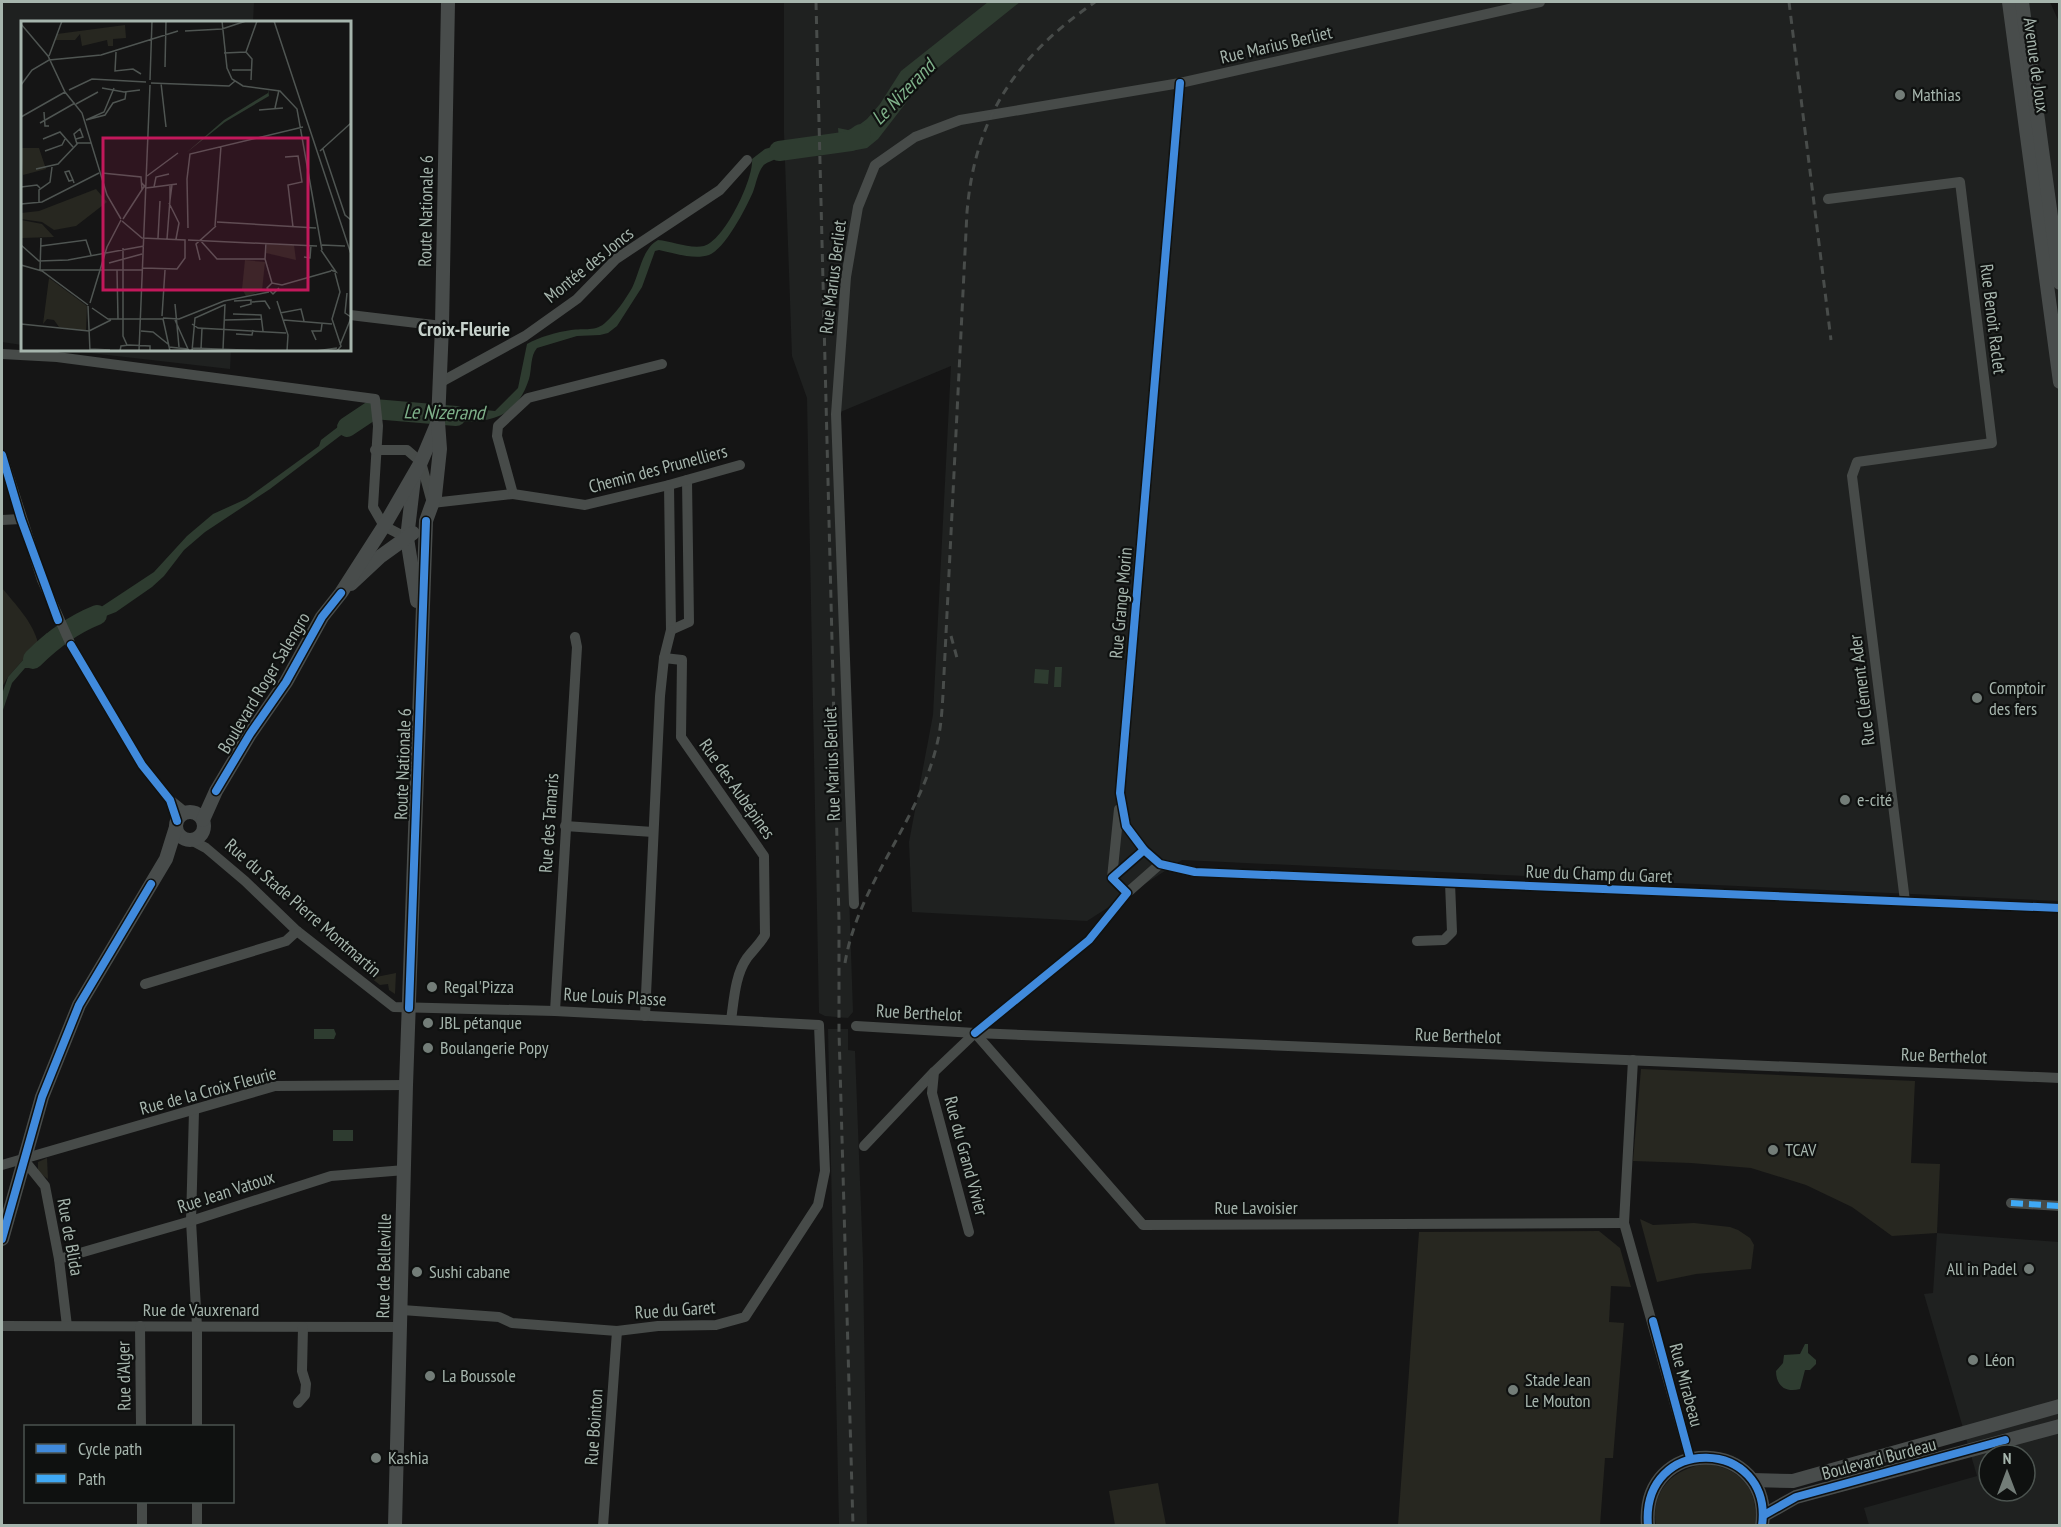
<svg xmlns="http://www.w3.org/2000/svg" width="2061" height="1527" font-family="'PT Sans Narrow',sans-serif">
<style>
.built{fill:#1f2120;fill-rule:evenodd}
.green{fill:#272720}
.water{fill:#2e3c30}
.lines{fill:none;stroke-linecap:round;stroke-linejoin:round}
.river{stroke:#2e3c30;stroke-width:20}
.minor{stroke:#474b49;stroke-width:10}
.major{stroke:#484c4b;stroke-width:14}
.rail{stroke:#484c4a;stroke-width:3;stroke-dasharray:8 6;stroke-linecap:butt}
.quiet{stroke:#3fa9f5;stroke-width:6;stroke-dasharray:12 6;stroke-linecap:butt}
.cycleway-casing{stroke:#0f1110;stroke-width:11}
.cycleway{stroke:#408adc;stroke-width:8}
.poi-dot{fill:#737d78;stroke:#0f1110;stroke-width:2}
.labels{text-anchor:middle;stroke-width:4.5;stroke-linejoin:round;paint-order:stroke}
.street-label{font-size:18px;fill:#a6b5ad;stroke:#0f1110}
.poi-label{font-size:18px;fill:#a6b5ad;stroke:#0f1110;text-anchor:start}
.water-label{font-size:20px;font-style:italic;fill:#7eb089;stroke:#0f1110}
.neighbourhood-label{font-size:20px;font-weight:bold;fill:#c7d2cc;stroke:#0f1110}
.inset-road{fill:none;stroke:#4f5552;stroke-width:1.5}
.view{fill:#c2185b;fill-opacity:0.15;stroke:#c2185b;stroke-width:3}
.inset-edge{fill:none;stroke:#a6b5ad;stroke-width:3}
</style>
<rect width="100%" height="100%" fill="#151515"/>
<g class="built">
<polygon points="2,2 254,2 253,22 22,22 22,345 2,342"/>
<polygon points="784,2 2050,2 2060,24 2059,901 1182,860 1087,921 912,912 909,842 933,715 951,366 833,415 853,1012 848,1018 825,1016 819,1013 807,398 792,356 784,133"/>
<polygon points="64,350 231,350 230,369"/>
<polygon points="828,1029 848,1029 848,1050 855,1051 863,1260 867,1525 839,1525"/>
<path d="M 1937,1233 L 2059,1242 L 2059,1525 L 1869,1525 L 1864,1508 L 1977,1476 L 1924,1294 L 1933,1293 ZM 1989,1455 L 2025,1455 L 2025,1491 L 1989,1491 Z"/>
</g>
<g class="green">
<path d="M 2,588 C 15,604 33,622 38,643 L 8,677 L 2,687 Z"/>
<polygon points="396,973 395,994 389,990 388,984 380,985 371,978"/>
<polygon points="1641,1069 1915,1081 1911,1163 1940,1164 1937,1233 1892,1236 1852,1207 1806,1185 1751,1168 1691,1163 1633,1161"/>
<polygon points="47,1158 48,1179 38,1172 38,1162"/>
<polygon points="1640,1219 1653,1225 1694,1223 1730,1227 1738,1230 1750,1238 1754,1245 1751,1269 1696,1274 1657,1282"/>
<polygon points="1599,1231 1620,1248 1631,1287 1611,1286 1609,1322 1624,1323 1613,1458 1605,1458 1600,1525 1398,1525 1419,1232"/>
<path d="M 1708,1464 C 1742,1469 1759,1491 1755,1525 L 1656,1526 C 1650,1490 1674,1467 1708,1464 Z"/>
<polygon points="1158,1483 1166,1525 1115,1525 1109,1491"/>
</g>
<g class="water">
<polygon points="988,2 1020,2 925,78 878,139 867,148 851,151 833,151 839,139 838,128 848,130 855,128 867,119 880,104 901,71"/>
<path d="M 804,143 L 805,149 C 797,152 766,161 763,166 C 758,172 756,184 753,192 C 746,208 725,249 709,255 C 694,260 673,253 659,250 L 655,251 L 642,287 L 617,326 L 608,333 L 600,335 L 577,336 L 537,348 C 530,356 532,369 529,379 C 515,423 484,422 445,422 L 445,406 L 495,411 L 518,388 L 527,344 C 539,337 557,332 571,330 C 584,328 596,332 606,322 C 616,313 625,300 632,288 C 640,272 642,249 658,240 C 672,241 689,249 704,246 C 724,241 754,179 752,159 L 765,149 L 772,147 Z"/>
<polygon points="384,401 421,406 420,419 398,415 385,416"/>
<polygon points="369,408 369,417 365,417 270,489 205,532 184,550 164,576 152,587 116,612 75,628 72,621 92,613 154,572 187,536 213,514 246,499 319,446 321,440 360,410"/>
<path d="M 47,633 L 55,647 C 46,660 42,668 25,668 L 12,683 L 2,713 L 2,694 L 8,677 Z"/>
<polygon points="1055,667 1062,667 1061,687 1054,687"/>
<polygon points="1035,669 1049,670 1048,684 1034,683"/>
<polygon points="314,1029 334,1029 336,1034 334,1039 314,1039"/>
<rect x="333" y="1130" width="20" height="11"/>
<path d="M 1805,1344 L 1808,1344 L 1808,1353 L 1816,1360 L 1816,1364 L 1810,1370 L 1805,1370 L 1800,1389 C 1786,1393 1776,1386 1776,1371 L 1783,1363 L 1784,1355 L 1800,1354 Z"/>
</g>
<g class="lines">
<g class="river">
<polyline points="779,151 851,141 861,134"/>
<polyline points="347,427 374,409 456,416"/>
<path d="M 33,659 C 52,640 72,625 97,615"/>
</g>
<g class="minor">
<polyline points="1180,83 1120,793 1126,826 1144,850 1160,864 1195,872 2060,908"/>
<polyline points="1828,199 1960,182 1992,443 1857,462 1852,476 1905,901"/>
<polyline points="350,315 442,326"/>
<polyline points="2,354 57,357 375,399 378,426 373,507 384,526 407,538"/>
<polyline points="441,382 525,336 577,299 616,259 720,190 747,160"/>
<polyline points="375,450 407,450 421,462 432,503 513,494 497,436 498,426 528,398 662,364"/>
<polyline points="2,455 42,580 71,645 142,765 170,800 186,813"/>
<polyline points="669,485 671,630 689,622 687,480"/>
<polyline points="513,494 585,505 669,485 740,465"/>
<polyline points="2,520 21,519"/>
<path d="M 664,658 L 682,660 L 681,737 L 764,856 L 765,935 C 760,944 753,950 747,958 C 735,975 734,1000 731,1020"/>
<polyline points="170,800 177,821"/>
<polyline points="565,826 653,832"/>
<polyline points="193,841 206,848 245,881 297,931 394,1007 555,1011 819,1025 825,1171 818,1205 745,1317 716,1325 658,1326 617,1331 512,1323 499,1317 402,1310"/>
<polyline points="1112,878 1119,809"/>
<polyline points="1127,893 1112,878 1144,850"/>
<polyline points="854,904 836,414 846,277 858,207 875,165 915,137 960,120 1180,83 1540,2"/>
<polyline points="1417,941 1444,940 1452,932 1450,883"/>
<polyline points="145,984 286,941 297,931"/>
<polyline points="555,1011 577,647 575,637"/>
<polyline points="645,1016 660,696 664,658 671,630"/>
<polyline points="856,1026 975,1033 2060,1078"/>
<polyline points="975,1033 1143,1225 1624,1223"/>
<polyline points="1633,1060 1624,1223 1690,1458"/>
<polyline points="194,1111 191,1221 197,1326 197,1426"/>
<polyline points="864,1146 934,1072"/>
<polyline points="24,1160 45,1186 59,1259 67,1326"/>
<polyline points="2,1165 275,1086 406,1085"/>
<polyline points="2011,1203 2060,1206"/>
<polyline points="969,1232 932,1093 934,1072 975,1033 1089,940 1127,893 1160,864"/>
<polyline points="59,1259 191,1221 331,1176 405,1170"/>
<polyline points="2,1326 401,1327"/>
<polyline points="140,1326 141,1426"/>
<polyline points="298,1403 305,1395 306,1384 302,1371 303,1327"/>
<polyline points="142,1502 142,1526"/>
<polyline points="197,1526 197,1502"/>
<polyline points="603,1526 617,1331"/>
</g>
<g class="major">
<polyline points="2009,2 2060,382"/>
<polyline points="2022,2 2060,283"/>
<polyline points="414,478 407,538 417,601"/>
<polyline points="351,584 381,556 413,533"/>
<circle cx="190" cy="826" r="14"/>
<polyline points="203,820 216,791 250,734 286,682 322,617 341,593 384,526 421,462 437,424"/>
<polyline points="2,1239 42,1097 79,1005 166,859 176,827"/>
<polyline points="1752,1480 1793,1481 2060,1406"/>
<polyline points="1764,1515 1796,1497 2060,1426"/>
<polyline points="395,1526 406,1085 426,521 435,496 440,449 438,422 442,326 448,2"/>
<path d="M 1648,1526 C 1640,1433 1774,1437 1762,1526"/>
</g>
<g class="rail">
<polyline points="816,2 839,920 839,1032 853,1526"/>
<polyline points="1789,2 1831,340"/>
<polyline points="951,636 957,658"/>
<path d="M 845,963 C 858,884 919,822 937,744 C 941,728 942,711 943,694 L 967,212 C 975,116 1017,56 1095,2"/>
</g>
<polyline class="quiet" points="2011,1203 2060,1206"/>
<g class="cycleway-casing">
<g id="cycleway">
<polyline points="1180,83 1120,793 1126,826 1144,850 1160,864 1195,872 2060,908"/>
<polyline points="2,455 21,519 58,620"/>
<polyline points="71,645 142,765 170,800 177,821"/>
<polyline points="216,791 250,734 286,682 322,617 341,593"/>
<polyline points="409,1008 426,521"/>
<polyline points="975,1033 1089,940 1127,893 1112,878 1144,850"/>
<polyline points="2,1239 42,1097 79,1005 151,884"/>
<polyline points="1653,1321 1690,1458"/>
<polyline points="1764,1515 1796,1497 2005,1440"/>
<path d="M 1648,1526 C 1640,1433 1774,1437 1762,1526"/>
</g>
</g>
<use href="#cycleway" class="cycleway"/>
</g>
<g class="poi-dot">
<circle cx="1900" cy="95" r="6"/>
<circle cx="1977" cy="698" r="6"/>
<circle cx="1845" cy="800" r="6"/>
<circle cx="432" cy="987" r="6"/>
<circle cx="428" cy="1023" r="6"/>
<circle cx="428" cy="1048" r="6"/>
<circle cx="1773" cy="1150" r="6"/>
<circle cx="2029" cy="1269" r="6"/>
<circle cx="417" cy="1272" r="6"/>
<circle cx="1973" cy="1360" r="6"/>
<circle cx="430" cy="1376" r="6"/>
<circle cx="1513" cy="1390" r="6"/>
<circle cx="376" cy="1458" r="6"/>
</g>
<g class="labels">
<g class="street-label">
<text transform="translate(1276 45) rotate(-13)" y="6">Rue Marius Berliet</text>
<text transform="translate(2036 65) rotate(82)" y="6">Avenue de Joux</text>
<text transform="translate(426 211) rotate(-89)" y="6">Route Nationale 6</text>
<text transform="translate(589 265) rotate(-39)" y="6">Montée des Joncs</text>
<text transform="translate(833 277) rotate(-83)" y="6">Rue Marius Berliet</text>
<text transform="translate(1993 319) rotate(83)" y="6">Rue Benoit Raclet</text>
<text transform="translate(658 469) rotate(-15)" y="6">Chemin des Prunelliers</text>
<text transform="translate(1121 603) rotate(-85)" y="6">Rue Grange Morin</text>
<text transform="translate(264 683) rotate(-59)" y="6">Boulevard Roger Salengro</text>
<text transform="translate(1862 690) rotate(-97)" y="6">Rue Clément Ader</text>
<text transform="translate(403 764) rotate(-88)" y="6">Route Nationale 6</text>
<text transform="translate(832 764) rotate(-92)" y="6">Rue Marius Berliet</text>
<text transform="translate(737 789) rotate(55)" y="6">Rue des Aubépines</text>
<text transform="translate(549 823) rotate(-86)" y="6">Rue des Tamaris</text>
<text transform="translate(1599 874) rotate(2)" y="6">Rue du Champ du Garet</text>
<text transform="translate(303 908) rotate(41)" y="6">Rue du Stade Pierre Montmartin</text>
<text transform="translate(615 997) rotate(3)" y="6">Rue Louis Plasse</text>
<text transform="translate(919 1013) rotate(3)" y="6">Rue Berthelot</text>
<text transform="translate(1458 1036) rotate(2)" y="6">Rue Berthelot</text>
<text transform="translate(1944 1056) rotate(2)" y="6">Rue Berthelot</text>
<text transform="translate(208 1091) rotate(-15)" y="6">Rue de la Croix Fleurie</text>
<text transform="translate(966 1156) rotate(75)" y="6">Rue du Grand Vivier</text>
<text transform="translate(226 1192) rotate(-18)" y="6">Rue Jean Vatoux</text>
<text x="1256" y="1214">Rue Lavoisier</text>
<text transform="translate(70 1237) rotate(80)" y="6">Rue de Blida</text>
<text transform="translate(384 1266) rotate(-89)" y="6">Rue de Belleville</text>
<text x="201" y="1316">Rue de Vauxrenard</text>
<text transform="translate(675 1310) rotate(-4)" y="6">Rue du Garet</text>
<text transform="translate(124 1376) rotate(-91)" y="6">Rue d'Alger</text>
<text transform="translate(1686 1385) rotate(75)" y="6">Rue Mirabeau</text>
<text transform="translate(594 1427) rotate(-86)" y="6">Rue Bointon</text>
<text transform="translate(1879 1459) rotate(-15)" y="6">Boulevard Burdeau</text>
</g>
<g class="poi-label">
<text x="1912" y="101">Mathias</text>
<text x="1989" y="694">Comptoir<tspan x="1989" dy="21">des fers</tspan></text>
<text x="1857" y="806">e-cité</text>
<text x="444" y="993">Regal'Pizza</text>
<text x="440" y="1029">JBL pétanque</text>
<text x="440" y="1054">Boulangerie Popy</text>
<text x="1785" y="1156">TCAV</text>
<text x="2017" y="1275" text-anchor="end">All in Padel</text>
<text x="429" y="1278">Sushi cabane</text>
<text x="1985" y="1366">Léon</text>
<text x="442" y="1382">La Boussole</text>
<text x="1525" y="1386">Stade Jean<tspan x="1525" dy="21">Le Mouton</tspan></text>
<text x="388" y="1464">Kashia</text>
</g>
<g class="water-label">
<text transform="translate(903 92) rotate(-46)" y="7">Le Nizerand</text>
<text transform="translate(444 412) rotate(1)" y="7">Le Nizerand</text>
</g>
<g class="neighbourhood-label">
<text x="464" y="336">Croix-Fleurie</text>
</g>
</g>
<g transform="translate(21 21)">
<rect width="330" height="330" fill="#151515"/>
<path d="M 104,4 L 105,17 L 92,18 L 92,25 L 87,25 L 86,19 L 61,25 L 59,13 L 54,19 L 34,19 L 36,13 ZM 0,127 L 18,127 L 25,148 L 2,154 ZM 75,168 L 86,181 L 55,205 L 33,209 L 21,201 L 0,198 L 0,192 L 18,190 ZM 0,199 L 21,203 L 33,216 L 1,217 ZM 246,223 L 273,224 L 275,239 L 245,232 ZM 224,239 L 244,241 L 241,270 L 225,275 L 221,268 ZM 28,257 L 66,285 L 65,310 L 38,306 L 33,299 L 26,298 L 22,303 Z" fill="#272720"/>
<path d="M 247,68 L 248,75 L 204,101 L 165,132 L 203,99 L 247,72 Z" fill="#2e3c30"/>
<path class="inset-road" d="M 201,0 L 206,47 L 211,58 L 222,65 L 259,70 L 276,88 L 301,229M 253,0 L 330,233M 0,3 L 27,35 L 44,71 L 61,92 L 86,174 L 100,198M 164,10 L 201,8 L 225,0M 95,31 L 94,50 L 112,48 L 120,53M 225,31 L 236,0M 225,31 L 231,38 L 230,59M 203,32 L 225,31M 28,35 L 41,0M 144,46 L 145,0M 211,49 L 230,49M 129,59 L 131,0M 130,62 L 208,65 L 214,60M 140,62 L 145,106M 0,64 L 11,49 L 28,39 L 80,34 L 157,10M 81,67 L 103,71 L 119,69M 48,69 L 71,58 L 125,61M 55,83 L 77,71M 254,87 L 258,69M 238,89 L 262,87M 23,91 L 24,105 L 28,105M 0,96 L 44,71M 65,99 L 84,94 L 92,82 L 104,78 L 105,71M 65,99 L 83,91 L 93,67M 19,102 L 54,82M 22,118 L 39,111 L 52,126M 55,118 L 62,116 L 59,108 L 53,113 L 56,123M 302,128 L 324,194 L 330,199M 24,130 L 41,124 L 44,118M 299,130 L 330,102M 264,136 L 277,135 L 281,161 L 267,164 L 272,206M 15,148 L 37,143 L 57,122 L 70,122M 81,152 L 120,156 L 121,169M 126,155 L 157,132M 52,159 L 48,160 L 44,151 L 48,150 L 52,159 L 53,162M 120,161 L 125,167 L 133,166 L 135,156 L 148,153M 149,165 L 149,179 L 151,164M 0,166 L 16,164 L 19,167M 133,166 L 156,163M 18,181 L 18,169 L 29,161 L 31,146M 148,182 L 158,202 L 155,218M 0,183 L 21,181 L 78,152M 102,198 L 124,164M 101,200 L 121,217 L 164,219 L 164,237 L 156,248 L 122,247M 196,201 L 295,207M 194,205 L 200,125M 167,207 L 166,158 L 169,133 L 282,106M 20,217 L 19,249 L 121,249M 137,217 L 139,180M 146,218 L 149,179M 167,219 L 296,225M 179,219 L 196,238 L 244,238M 245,222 L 244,238 L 251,262M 0,224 L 18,240 L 47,239 L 123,225M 301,224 L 324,225M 20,225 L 65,219 L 70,234M 102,227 L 102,315 L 106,324M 300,229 L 315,251 L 310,249M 283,236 L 289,237 L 290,224M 179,239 L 175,223 L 195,205M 88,242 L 121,233M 0,244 L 21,250 L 67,284M 96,249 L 97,298M 314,252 L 319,271 L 311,298 L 320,325 L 316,330M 258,267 L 252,273 L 246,267 L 251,262 L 261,264 L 310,250M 326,272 L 324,292 L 330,296M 213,280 L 230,279 L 230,283 L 219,286M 256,280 L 267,314 L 266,330M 231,281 L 244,280 L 249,288M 69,282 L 86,226 L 100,199M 154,283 L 158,326M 67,285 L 69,330M 71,287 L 87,298 L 142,298M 259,292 L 280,288 L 283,300M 212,293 L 240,294 L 242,310M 141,295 L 144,249M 142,297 L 158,298 L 203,280 L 248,271M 142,298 L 149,330M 204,299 L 241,298M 263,299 L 311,303M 0,303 L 68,310M 171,303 L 177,307 L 265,312M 68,310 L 90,299M 120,310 L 132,311 L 147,323M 215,313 L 231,314 L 232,309M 295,319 L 291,310 L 300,310 L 301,303M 319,324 L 330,297M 148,326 L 167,328 L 154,299M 171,327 L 245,330M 69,328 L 89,329M 180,328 L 181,307M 202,328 L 204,283M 99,330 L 100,325 L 108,324 L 129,325 L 129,330M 118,330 L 129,64M 171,330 L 174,297 L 203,284M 295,330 L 316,327"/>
<path class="view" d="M 82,117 L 287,117 L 287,269 L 82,269 Z"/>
<rect width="330" height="330" class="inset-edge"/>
</g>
<rect width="2061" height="1527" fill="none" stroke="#a6b5ad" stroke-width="6"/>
<rect x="24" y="1425" width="210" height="78" fill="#0f1110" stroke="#4b534f" stroke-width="1.5"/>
<rect x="36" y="1444" width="30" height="9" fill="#408adc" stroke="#4b534f" stroke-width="1.5"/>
<text x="78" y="1455" font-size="18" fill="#a6b5ad">Cycle path</text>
<rect x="36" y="1474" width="30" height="9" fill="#3fa9f5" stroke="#4b534f" stroke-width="1.5"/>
<text x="78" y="1485" font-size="18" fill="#a6b5ad">Path</text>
<g transform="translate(2007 1473)"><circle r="28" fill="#0f1110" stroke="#4b534f" stroke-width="1.5"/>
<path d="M0-4.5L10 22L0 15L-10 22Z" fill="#737d78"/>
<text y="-9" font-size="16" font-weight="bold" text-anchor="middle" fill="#a6b5ad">N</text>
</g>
</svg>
